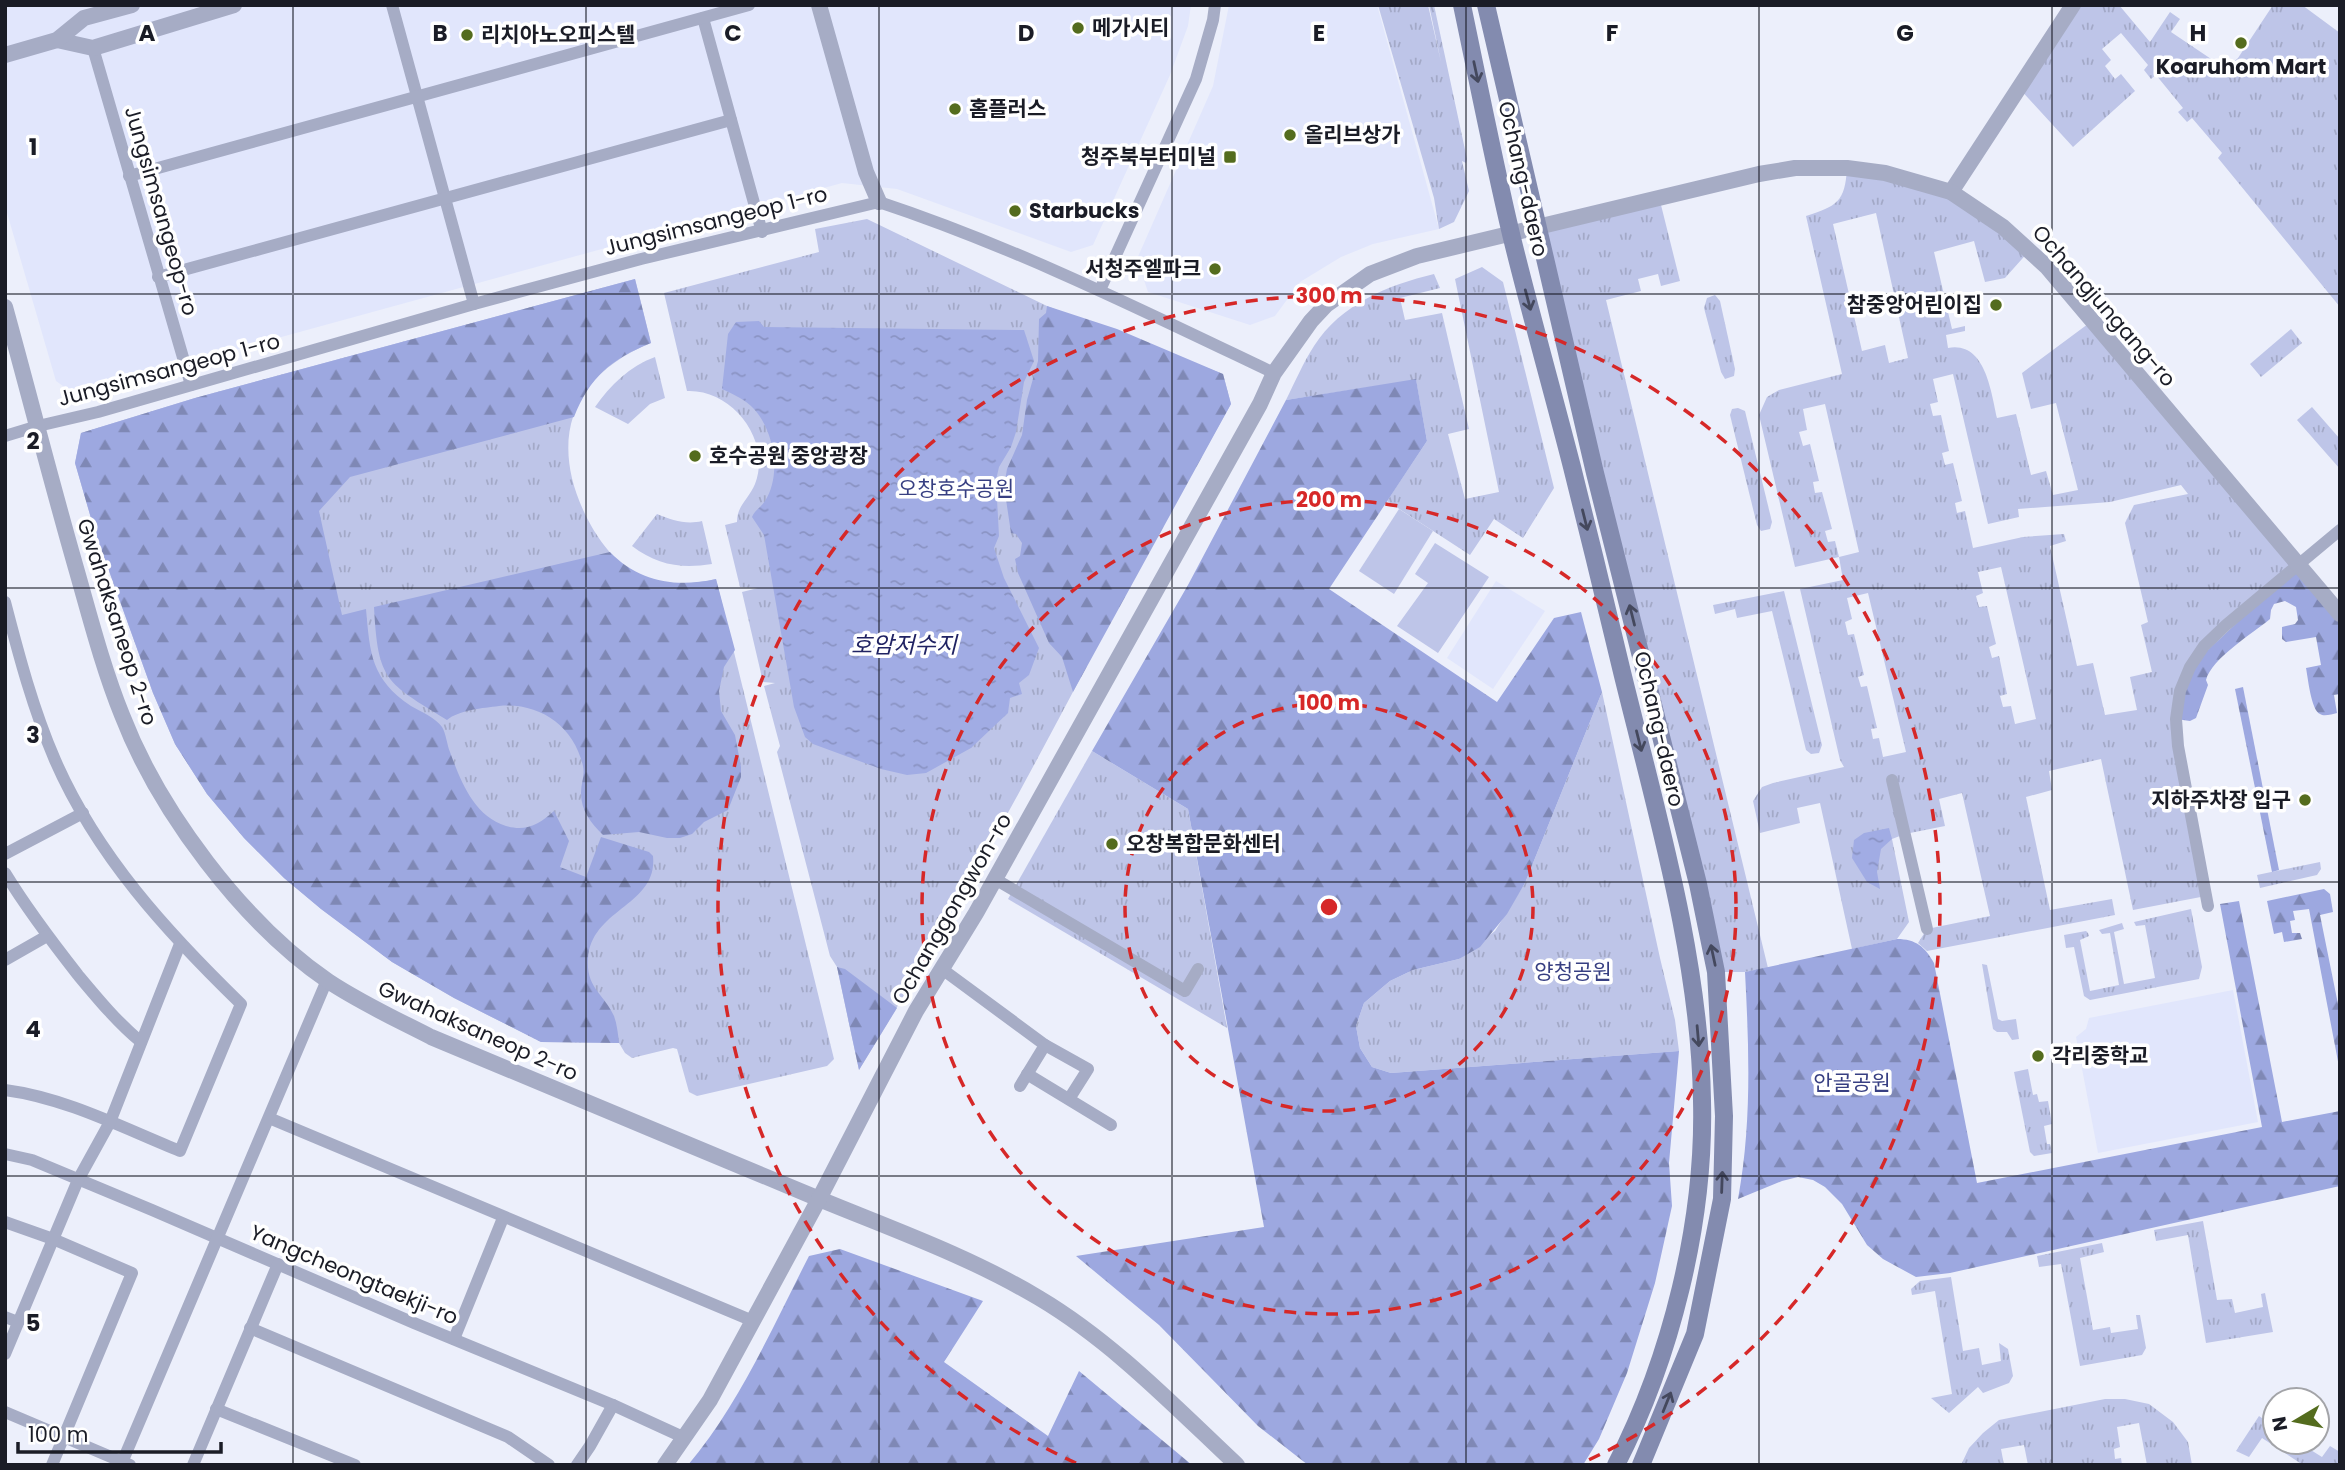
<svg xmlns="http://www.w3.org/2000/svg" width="2345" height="1470" font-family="Poppins,'Noto Sans KR',sans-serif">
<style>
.built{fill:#e1e6fc}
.grass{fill:url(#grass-tufts);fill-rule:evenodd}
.forest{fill:url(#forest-firs)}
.garden{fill:#bec5e8}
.water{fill:url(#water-ripples)}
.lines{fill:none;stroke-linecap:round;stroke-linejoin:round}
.minor{stroke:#a6acc5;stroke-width:12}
.tertiary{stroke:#a6acc5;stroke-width:16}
.secondary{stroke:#838baf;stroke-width:18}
.oneway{stroke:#44485d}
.grid{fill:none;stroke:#1a1c26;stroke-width:2;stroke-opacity:0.55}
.ring{fill:none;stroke:#d62828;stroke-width:3.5;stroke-dasharray:12 9}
.poi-dot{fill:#546c1e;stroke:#fff;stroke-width:2.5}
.labels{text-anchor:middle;stroke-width:7;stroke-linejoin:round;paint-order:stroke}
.poi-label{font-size:21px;font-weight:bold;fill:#1a1c26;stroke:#fff;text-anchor:start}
.street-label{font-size:21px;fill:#1a1c26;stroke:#fff}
.park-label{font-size:21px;fill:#373f82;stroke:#fff}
.water-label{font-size:23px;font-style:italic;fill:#202363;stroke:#fff}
.grid-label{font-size:23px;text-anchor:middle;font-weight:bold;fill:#1a1c26;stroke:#fff;stroke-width:7;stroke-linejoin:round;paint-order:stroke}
.centre{fill:#d62828;stroke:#fff;stroke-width:3.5}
.ring-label{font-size:21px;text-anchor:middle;font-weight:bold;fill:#d62828;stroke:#fff;stroke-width:7;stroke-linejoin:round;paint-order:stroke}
</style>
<defs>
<pattern id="grass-tufts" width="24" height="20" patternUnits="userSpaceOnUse" patternTransform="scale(1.75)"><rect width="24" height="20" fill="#bec5e8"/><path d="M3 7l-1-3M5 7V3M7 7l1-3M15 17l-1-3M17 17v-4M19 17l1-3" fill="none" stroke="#a3a9c7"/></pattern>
<pattern id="forest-firs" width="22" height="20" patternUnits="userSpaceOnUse" patternTransform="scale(1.75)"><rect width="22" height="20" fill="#9da8e0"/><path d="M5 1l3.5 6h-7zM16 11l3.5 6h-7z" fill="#7f88b5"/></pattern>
<pattern id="water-ripples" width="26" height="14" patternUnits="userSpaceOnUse" patternTransform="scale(1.75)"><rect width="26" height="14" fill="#a1ace4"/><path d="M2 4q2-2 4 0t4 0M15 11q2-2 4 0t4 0" fill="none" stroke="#8a93c3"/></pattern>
</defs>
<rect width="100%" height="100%" fill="#eceffb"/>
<g class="built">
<polygon points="5,5 1191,5 1188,26 1170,75 1093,245 1071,252 897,189 842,183 74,394 56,381 5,206"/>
<polygon points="1229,5 1377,5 1439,229 1373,244 1341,257 1300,282 1275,316 1250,325 1148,292 1137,259 1213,86"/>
<polygon points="1496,581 1545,611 1493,689 1447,658"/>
<polygon points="2233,990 2258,1122 2098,1153 2076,1037 2086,1029 2089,1018"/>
</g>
<g class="grass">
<polygon points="1378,5 1428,5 1441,62 1429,5 1434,5 1467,159 1466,163 1462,161 1469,191 1454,222 1439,229 1434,198"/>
<polygon points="2073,5 2119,5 2150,42 2170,12 2180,19 2171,32 2226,69 2238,58 2273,5 2302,5 2340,33 2340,307 2218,158 2222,153 2192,118 2187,122 2178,112 2183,108 2156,75 2151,79 2144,70 2148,65 2121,33 2102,49 2111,60 2105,66 2115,79 2121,74 2135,91 2073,147 2019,88"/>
<path d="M 1847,168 L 1951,192 L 2030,250 L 2005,278 L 1985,282 L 1974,241 L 1934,252 L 1952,329 L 1965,326 L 1965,331 L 1946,335 L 1948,348 C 1985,341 1991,391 1997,418 L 2016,414 L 2031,475 L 2046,471 L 2053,495 L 2078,490 L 2056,403 L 2031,409 L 2022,373 L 2092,321 L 2298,565 L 2226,625 L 2176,719 L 2206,896 L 2133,910 L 2101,759 L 2049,771 L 2052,790 L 2026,797 L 2050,910 L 2112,899 L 2115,915 L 1927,951 L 1918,943 L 1927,929 L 1990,916 L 1962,793 L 1939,799 L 1945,826 L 1905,834 L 1892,839 L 1909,922 L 1897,939 L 1852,949 L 1820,803 L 1797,808 L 1800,823 L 1760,833 L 1753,801 L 1762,787 L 1773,783 L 1844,767 L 1840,760 L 1800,589 L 1843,580 L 1839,557 L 1795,567 L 1759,415 L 1767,397 L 1779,390 L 1842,374 L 1806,216 C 1837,206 1845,202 1847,168 ZM 1876,213 L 1908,358 L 1889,363 L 1885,345 L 1862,351 L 1833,224 ZM 1953,374 L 1988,524 L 2019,517 L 2018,509 L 2110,502 L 2181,485 L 2188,494 L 2134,505 L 2125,523 L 2148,622 L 2141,625 L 2152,672 L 2130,677 L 2137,710 L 2105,715 L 2093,663 L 2077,666 L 2050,546 L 2066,541 L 2064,534 L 2023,537 L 1973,548 L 1965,511 L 1957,513 L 1955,503 L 1962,501 L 1953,463 L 1945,465 L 1942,453 L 1949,451 L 1941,415 L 1933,416 L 1930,404 L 1938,402 L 1933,379 ZM 1825,404 L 1859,552 L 1839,557 L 1835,541 L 1828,542 L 1825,531 L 1832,529 L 1822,492 L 1815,493 L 1813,482 L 1819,481 L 1810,444 L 1803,446 L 1799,432 L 1807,430 L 1803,409 ZM 2001,567 L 2036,719 L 2015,724 L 2011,706 L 2003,707 L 2000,696 L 2007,694 L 1999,656 L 1992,658 L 1989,647 L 1996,644 L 1987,606 L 1979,607 L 1976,596 L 1983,593 L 1978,572 ZM 1868,593 L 1906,752 L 1883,757 L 1879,738 L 1873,739 L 1871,729 L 1877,728 L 1867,686 L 1861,687 L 1858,677 L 1864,675 L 1854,634 L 1848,635 L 1845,622 L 1852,619 L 1847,598 Z"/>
<polygon points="1659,197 1680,281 1661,286 1658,274 1638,279 1641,291 1606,300 1768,968 1745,972 1716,972 1537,228"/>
<path d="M 867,219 L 1047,306 L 1223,374 L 1231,404 C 1181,493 1130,582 1083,673 C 1012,808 939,940 859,1070 L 837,967 L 830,956 L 777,752 L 780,746 L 764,686 L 775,683 L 763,682 L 742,592 L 758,588 L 740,587 L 725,525 L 737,522 C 737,505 749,499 755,484 C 772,440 732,389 687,391 L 664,293 L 819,252 L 815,229 Z"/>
<path d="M 1482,267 L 1503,282 L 1554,488 L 1523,538 L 1494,519 L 1470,555 L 1387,501 L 1427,441 L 1416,380 L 1286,400 C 1295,382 1303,363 1314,346 C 1341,304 1388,285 1434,274 L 1440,288 L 1400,298 L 1405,320 L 1442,313 L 1469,429 L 1448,434 L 1465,499 L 1499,492 L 1455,279 Z"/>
<path d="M 635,279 L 651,343 C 569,376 548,443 588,520 C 598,539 614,561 633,572 C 656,586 691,585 716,579 L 834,1059 L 827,1066 L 697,1096 L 689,1092 L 677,1049 L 673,1048 L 632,1058 L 625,1053 L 619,1043 L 541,1042 L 454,998 L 392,962 L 321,909 L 284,878 L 244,838 L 207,794 L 175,744 L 153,693 L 95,532 L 75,463 L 81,433 L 195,398 Z"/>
<polygon points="1715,295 1720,301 1735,369 1734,376 1725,379 1721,372 1704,308 1707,298"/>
<polygon points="2291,329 2302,343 2261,377 2250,364"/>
<path d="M 655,357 L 665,398 L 650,404 L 628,424 L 595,407 C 610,385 630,366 655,357 Z"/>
<polygon points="2312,407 2340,439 2340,469 2297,420"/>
<polygon points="1738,408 1745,411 1772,522 1770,529 1761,531 1757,525 1730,415 1732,409"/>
<path d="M 657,514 C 672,520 686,525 702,521 L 712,564 C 681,569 657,565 632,546 Z"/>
<polygon points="1784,591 1822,745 1819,753 1811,754 1806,750 1772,611 1737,618 1735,609 1715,614 1713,605"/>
<polygon points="1602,692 1660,958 1675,1020 1679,1051 1391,1073 1372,1067 1360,1048 1356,1026 1364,1003 1390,981 1413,970 1459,959 1495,931 1525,883"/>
<polygon points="1092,751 1188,809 1227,1028 1008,899"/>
<polygon points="2320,862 2321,869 2317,875 2260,888 2257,875"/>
<polygon points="2191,909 2202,967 2199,979 2090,1000 2084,996 2074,947 2066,948 2064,935 2086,931 2088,933 2089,936 2080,940 2090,991 2119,985 2110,933 2102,934 2099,930 2122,923 2124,929 2114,932 2124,984 2155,978 2145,925 2136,926 2134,922"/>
<polygon points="1982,964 1987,965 1998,1019 2002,1021 2016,1019 2019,1039 2012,1040 2007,1032 1997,1032 1993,1029"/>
<polygon points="2028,1069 2033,1095 2037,1094 2039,1102 2048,1101 2052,1124 2044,1126 2047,1144 2050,1144 2052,1153 2034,1156 2030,1152 2014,1072"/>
<polygon points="2203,1221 2217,1300 2232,1299 2235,1313 2263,1307 2261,1294 2265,1293 2273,1332 2206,1343 2188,1235 2156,1241 2154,1230"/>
<polygon points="2102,1243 2104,1252 2080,1258 2093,1330 2110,1327 2111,1333 2138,1329 2136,1315 2140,1315 2146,1348 2142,1355 2080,1366 2061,1264 2039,1267 2037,1256"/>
<polygon points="1951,1277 1963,1351 1979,1348 1982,1365 2001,1361 1999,1343 2008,1349 2013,1376 2009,1383 1983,1393 1978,1387 1949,1413 1931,1398 1952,1394 1935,1291 1912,1295 1911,1289 1920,1281"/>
<polygon points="2105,1399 2125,1399 2149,1404 2173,1422 2188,1442 2192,1465 2147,1465 2139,1423 2117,1427 2120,1447 2114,1449 2115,1459 2121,1458 2122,1465 2028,1465 2024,1445 2001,1449 2004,1465 1961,1465 1969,1448 1983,1433 1999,1420"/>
<polygon points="2259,1416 2275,1427 2275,1442 2298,1442 2322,1457 2330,1446 2340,1452 2340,1465 2303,1465 2262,1438 2249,1457 2236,1451"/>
</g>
<g class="forest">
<path d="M 635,279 L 651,343 C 611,359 590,377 574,417 L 350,477 L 319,511 L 342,615 L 366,609 C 370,654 371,679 411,706 C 420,711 436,718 442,727 C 446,733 447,745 450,752 C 461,782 474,816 506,826 C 526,832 540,824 554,811 L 569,841 L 560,867 L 586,877 L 601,837 L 649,852 L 653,856 C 658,906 591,908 588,959 C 586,988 604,994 614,1016 C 617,1024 618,1034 619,1043 L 541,1042 L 454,998 L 392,962 L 321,909 L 284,878 L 244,838 L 207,794 L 175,744 L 153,693 L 95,532 L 75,463 L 81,433 L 195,398 Z"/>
<polygon points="1047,306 1117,329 1223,374 1231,404 1073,692 1062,657 1049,643 1018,573 1015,559 1020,556 1022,543 1016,534 1011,533 1004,486 1007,469 1022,435 1027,400 1038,361 1039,319 1046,313"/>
<polygon points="1416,379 1427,441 1329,589 1497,702 1554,618 1581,612 1602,692 1525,883 1507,914 1480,947 1459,959 1413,970 1390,981 1364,1003 1356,1026 1360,1048 1372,1067 1391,1073 1679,1051 1669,1163 1672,1206 1655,1283 1627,1373 1599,1439 1583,1465 1308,1465 1258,1426 1159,1325 1076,1256 1264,1227 1188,809 1092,751 1188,585 1286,400"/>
<path d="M 610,552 C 639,582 676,588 716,579 L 735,650 L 724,667 L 719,691 L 721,711 L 735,735 L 741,767 L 741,777 L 728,810 L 704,822 L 692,834 L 680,838 L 667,838 L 639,832 L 603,835 C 591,823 581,811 581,793 C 581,783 585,776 583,766 C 574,726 539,702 499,706 C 483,708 459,710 447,720 C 386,682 378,682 374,607 Z"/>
<path d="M 2298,565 L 2340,614 L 2340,694 L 2334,695 L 2337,713 C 2332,714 2324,717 2320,714 C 2311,710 2308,678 2306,668 L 2321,665 L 2316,637 L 2286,642 L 2282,639 L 2282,627 L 2295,624 L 2298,620 L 2296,607 L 2285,601 L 2274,604 L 2271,610 L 2270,619 C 2252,634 2212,658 2206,680 L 2208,685 L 2196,718 L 2190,721 L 2176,719 L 2190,667 Z"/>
<polygon points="2243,687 2279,870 2272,872 2235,689"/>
<polygon points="2324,889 2330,894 2333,912 2320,915 2340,1014 2340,1072 2309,909 2293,911 2295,920 2290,921 2292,933 2300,933 2302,939 2284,942 2282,932 2274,934 2267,901"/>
<path d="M 2239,901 L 2282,1122 L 2340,1111 L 2340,1186 L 1950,1273 L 1916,1277 L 1883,1259 L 1867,1245 L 1842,1204 L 1825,1187 L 1813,1180 L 1798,1177 L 1782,1181 L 1738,1199 C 1752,1123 1749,1048 1745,972 L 1897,939 C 1916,939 1925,947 1934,963 L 1977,1183 L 2262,1127 L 2220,904 Z"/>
<polygon points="837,967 845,969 897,1008 859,1070"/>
<path d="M 840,1249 L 983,1301 L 944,1362 L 1048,1436 L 1079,1371 L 1192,1465 L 688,1465 C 739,1405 773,1326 809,1256 Z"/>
</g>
<g class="garden">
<polygon points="1399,509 1433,531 1394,594 1359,571"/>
<polygon points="1435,543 1489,577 1438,653 1397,626 1428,583 1415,574"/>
</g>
<g class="water">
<path d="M 759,321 L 764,327 L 1024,330 L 1034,361 L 1024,382 L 1016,432 L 1011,447 L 999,467 L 996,480 L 999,536 L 994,548 L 1004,578 L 1039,648 L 1029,675 L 1019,683 L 1022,694 L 1010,698 L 1008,713 L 971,748 L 926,773 L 907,775 L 881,769 L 813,744 L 805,737 L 794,707 L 764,535 L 752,517 C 755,510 761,507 765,501 C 782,475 774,431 754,409 C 746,400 733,394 722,389 L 728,334 L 736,322 Z"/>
<polygon points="1889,828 1892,839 1881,849 1877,872 1880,889 1867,882 1852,858 1854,840 1864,833"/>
</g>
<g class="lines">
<g class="minor">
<polyline points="392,5 474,304"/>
<polyline points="703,18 762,232"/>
<polyline points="93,48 191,385"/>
<polyline points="129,176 749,5"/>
<polyline points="158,277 731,120"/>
<polyline points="1100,290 1196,79 1213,20 1215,5"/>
<path d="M 5,436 L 38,426 L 98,412 L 474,304 L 641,259 L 879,202 C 1015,247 1144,311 1274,373"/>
<path d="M 5,602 C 19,656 33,709 55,760 C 97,856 167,932 241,1004 L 180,1151 C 123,1128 66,1098 5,1090"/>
<polyline points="1892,780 1927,929"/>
<polyline points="5,854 83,813"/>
<path d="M 5,873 C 27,909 52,942 78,975 C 98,999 117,1022 141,1042"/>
<polyline points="995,879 1185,991 1198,969"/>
<polyline points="2208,906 2178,746 2176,719 2180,691 2190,667 2204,646 2226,625 2340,530"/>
<polyline points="5,960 47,936"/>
<polyline points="942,969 1045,1045 1020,1086"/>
<polyline points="1045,1045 1088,1069 1069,1099"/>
<polyline points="1027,1074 1111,1125"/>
<polyline points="269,1118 753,1321"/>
<polyline points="5,1154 32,1160 152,1210 414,1323 613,1405 685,1438"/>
<polyline points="5,1222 53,1239 132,1273 52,1465"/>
<polyline points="5,1317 18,1322"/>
<polyline points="250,1328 508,1437 549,1465"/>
<polyline points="454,1339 503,1218"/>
<polyline points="5,1354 78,1180 110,1122 180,944"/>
<polyline points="216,1409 355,1465"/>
<polyline points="5,1412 130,1465"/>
<polyline points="121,1465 327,980"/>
<polyline points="193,1465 278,1264"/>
<polyline points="577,1465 590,1446 613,1405"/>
</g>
<g class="tertiary">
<polyline points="819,5 866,172 879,202"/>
<polyline points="57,40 93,48 234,5"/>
<polyline points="5,55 57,40 84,18 132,5"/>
<polyline points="1951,192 2073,5"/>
<path d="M 5,307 C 29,394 51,481 76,568 C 90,617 103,668 122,715 C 159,811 243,923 328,981 C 361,1003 396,1019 431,1037 C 557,1090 685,1143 812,1196 C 889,1228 967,1255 1039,1298 C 1113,1342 1174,1406 1237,1465"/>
<polyline points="665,1465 710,1400 819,1199 916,1011 976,913 1260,404 1274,373 1311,321 1326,305 1370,274 1417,256 1759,174 1795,168 1847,168 1885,173 1951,192 2003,227 2047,267 2340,614"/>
</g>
<g class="secondary">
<path d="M 1462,5 C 1478,81 1493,158 1511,234 C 1530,312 1552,389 1572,467 C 1589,535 1606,604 1622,672 C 1656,811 1700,958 1702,1101 C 1705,1222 1671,1358 1616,1465"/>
<polyline points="1486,5 1595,473 1698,884 1716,972 1724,1116 1722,1199 1695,1334 1641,1465"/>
</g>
</g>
<defs><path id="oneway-shaft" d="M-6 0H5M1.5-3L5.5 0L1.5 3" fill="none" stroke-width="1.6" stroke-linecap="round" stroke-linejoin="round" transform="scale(1.75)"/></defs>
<g class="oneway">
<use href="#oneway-shaft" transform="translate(1476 72) rotate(78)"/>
<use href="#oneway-shaft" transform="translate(1528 300) rotate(75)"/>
<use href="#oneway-shaft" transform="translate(1585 520) rotate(76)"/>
<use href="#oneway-shaft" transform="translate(1632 615) rotate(-104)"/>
<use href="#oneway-shaft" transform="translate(1639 741) rotate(76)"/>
<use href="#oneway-shaft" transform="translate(1713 955) rotate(-102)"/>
<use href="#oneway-shaft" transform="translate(1698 1036) rotate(85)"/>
<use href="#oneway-shaft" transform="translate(1722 1182) rotate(-88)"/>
<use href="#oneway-shaft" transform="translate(1667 1402) rotate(-68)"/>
</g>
<path class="grid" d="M 293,5 L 293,1465M 586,5 L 586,1465M 879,5 L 879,1465M 1172,5 L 1172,1465M 1466,5 L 1466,1465M 1759,5 L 1759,1465M 2052,5 L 2052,1465M 5,294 L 2340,294M 5,588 L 2340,588M 5,882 L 2340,882M 5,1176 L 2340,1176"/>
<g class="ring">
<circle cx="1329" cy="907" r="204"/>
<circle cx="1329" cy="907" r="407"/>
<path d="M1076 1463A611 611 0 1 1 1582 1463"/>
</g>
<g class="poi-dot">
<circle cx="1078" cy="28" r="7"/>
<circle cx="467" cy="35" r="7"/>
<circle cx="2241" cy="43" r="7"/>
<circle cx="955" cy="109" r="7"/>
<circle cx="1290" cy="135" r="7"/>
<rect x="1223" y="150" width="14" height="14" rx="3.5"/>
<circle cx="1015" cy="211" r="7"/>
<circle cx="1215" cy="269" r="7"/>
<circle cx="1996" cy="305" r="7"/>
<circle cx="695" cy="456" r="7"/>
<circle cx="2305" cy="800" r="7"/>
<circle cx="1112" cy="844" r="7"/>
<circle cx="2038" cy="1056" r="7"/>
</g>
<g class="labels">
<g class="poi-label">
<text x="1092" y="35">메가시티</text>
<text x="481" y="42">리치아노오피스텔</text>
<text x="2241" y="74" text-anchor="middle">Koaruhom Mart</text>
<text x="969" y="116">홈플러스</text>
<text x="1304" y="142">올리브상가</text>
<text x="1216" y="164" text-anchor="end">청주북부터미널</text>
<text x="1029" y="218">Starbucks</text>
<text x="1201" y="276" text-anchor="end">서청주엘파크</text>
<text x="1982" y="312" text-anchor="end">참중앙어린이집</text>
<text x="709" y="463">호수공원 중앙광장</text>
<text x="2291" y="807" text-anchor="end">지하주차장 입구</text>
<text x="1126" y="851">오창복합문화센터</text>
<text x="2052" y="1063">각리중학교</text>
</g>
<g class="street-label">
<text transform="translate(1523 179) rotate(77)" y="7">Ochang-daero</text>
<text transform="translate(161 211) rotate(74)" y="7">Jungsimsangeop-ro</text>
<text transform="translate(716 221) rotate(-14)" y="7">Jungsimsangeop 1-ro</text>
<text transform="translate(2104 306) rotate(49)" y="7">Ochangjungang-ro</text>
<text transform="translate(169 370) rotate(-15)" y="7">Jungsimsangeop 1-ro</text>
<text transform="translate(117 622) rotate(72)" y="7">Gwahaksaneop 2-ro</text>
<text transform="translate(1659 729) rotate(77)" y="7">Ochang-daero</text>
<text transform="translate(952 909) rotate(-60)" y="7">Ochanggongwon-ro</text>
<text transform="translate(478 1031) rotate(24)" y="7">Gwahaksaneop 2-ro</text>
<text transform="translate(354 1275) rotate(23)" y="7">Yangcheongtaekji-ro</text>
</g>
<g class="park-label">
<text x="956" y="496">오창호수공원</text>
<text x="1573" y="979">양청공원</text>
<text x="1852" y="1090">안골공원</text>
</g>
<g class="water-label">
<text x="904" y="653">호암저수지</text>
</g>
</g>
<g class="grid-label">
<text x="147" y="41">A</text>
<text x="440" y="41">B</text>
<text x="733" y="41">C</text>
<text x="1026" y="41">D</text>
<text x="1319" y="41">E</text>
<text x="1612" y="41">F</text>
<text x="1905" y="41">G</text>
<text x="2198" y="41">H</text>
<text x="33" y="155">1</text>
<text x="33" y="449">2</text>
<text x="33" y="743">3</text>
<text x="33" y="1037">4</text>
<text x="33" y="1331">5</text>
</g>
<circle cx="1329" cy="907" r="10" class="centre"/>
<g class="ring-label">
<text x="1329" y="303">300 m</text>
<text x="1329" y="507">200 m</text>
<text x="1329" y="710">100 m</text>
</g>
<rect width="2345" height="1470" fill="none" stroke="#1a1c26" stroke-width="14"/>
<g transform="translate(2296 1421) rotate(260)"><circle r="33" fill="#ffffff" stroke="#a3a4a8" stroke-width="2"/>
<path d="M0-5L12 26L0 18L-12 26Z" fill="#546c1e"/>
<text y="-10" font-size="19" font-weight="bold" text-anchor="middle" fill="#1a1c26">N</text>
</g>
<path d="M18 1442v10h203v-10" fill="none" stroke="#1a1c26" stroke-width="3.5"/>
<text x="28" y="1442" font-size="21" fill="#1a1c26" stroke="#ffffff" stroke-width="5" paint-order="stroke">100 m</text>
</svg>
